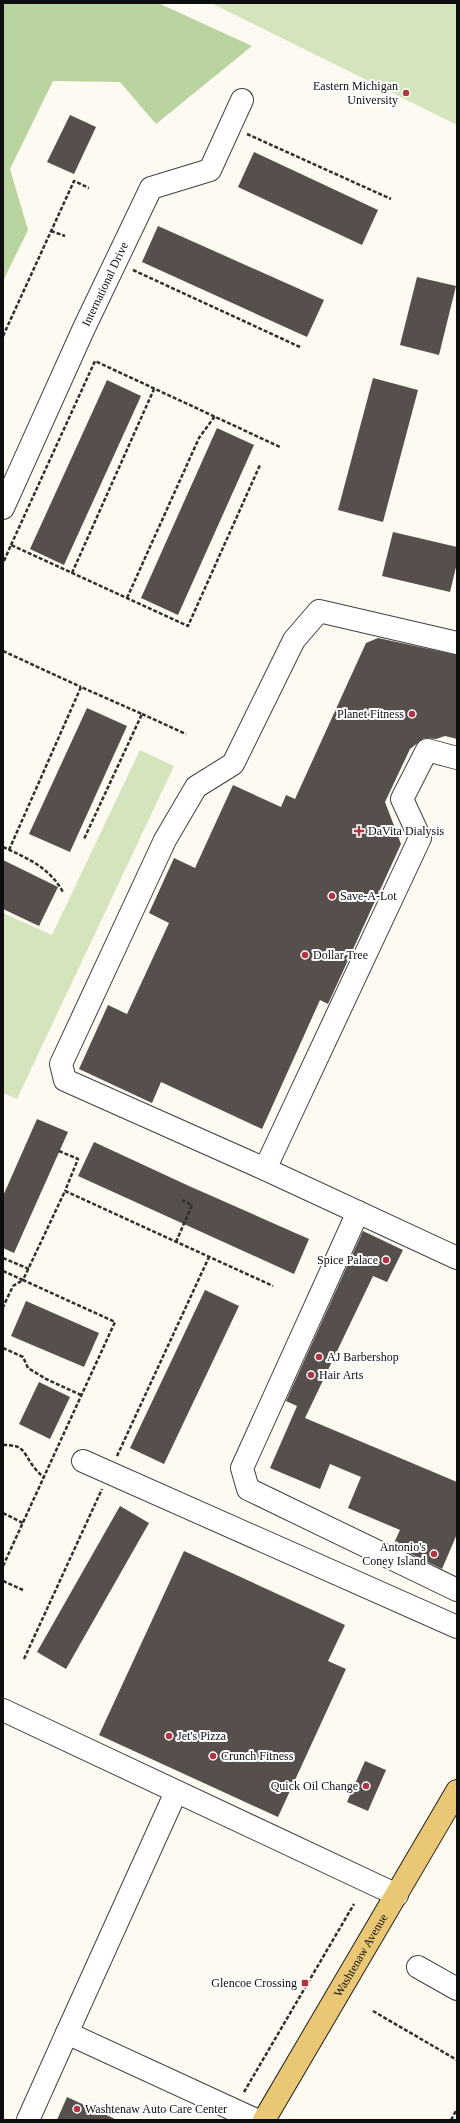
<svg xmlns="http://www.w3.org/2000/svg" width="460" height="2123" font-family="'Times New Roman',serif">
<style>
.green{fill:#d4e5be}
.forest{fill:#bad49f}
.building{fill:#564f4c}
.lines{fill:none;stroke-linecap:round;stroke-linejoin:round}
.minor-casing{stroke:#414141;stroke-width:24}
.major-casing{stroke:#1f1f1f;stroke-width:24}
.path{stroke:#303030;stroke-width:2.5;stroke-dasharray:4 2;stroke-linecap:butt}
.minor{stroke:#fff;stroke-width:22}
.major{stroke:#eac775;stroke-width:22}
.poi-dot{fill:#b03542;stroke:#fff;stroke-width:1.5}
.labels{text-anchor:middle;stroke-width:4;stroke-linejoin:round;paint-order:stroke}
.poi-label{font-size:12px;fill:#0e0e0e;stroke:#fff;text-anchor:start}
.street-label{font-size:12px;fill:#0e0e0e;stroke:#fff}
</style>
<rect width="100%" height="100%" fill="#fdfaf1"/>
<g class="green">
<polygon points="211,3 457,3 457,125"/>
<polygon points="140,750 174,766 17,1099 3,1093 3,913 52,935"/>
</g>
<polygon class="forest" points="3,3 158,3 252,46 156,124 120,82 53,81 10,169 28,230 3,281"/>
<g class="building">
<polygon points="70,115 96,127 74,174 47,162"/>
<polygon points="254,152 378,210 362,245 238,187"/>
<polygon points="158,226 324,300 307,337 142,262"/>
<polygon points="417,277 456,286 439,355 400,345"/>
<polygon points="373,378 418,390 383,522 338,510"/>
<polygon points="107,380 141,396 64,565 30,549"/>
<polygon points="217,428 254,445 178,615 141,598"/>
<polygon points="393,532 457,547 457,563 450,592 382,576"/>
<polygon points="378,638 457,655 457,739 445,736 436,739 424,738 410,749 385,802 401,844 328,1004 320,1000 262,1129 161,1082 152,1103 79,1069 108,1005 127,1014 169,923 149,913 174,858 195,868 233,785 281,807 286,795 295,799 366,643"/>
<polygon points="87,708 127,726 70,852 29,834"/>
<polygon points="3,860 58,887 39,926 3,909"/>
<polygon points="37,1119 68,1132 14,1253 3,1248 3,1196"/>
<polygon points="94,1142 189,1186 309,1239 294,1274 78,1176"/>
<polygon points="363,1231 403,1250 387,1282 373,1276 305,1418 457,1482 457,1534 442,1569 393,1545 400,1530 348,1508 361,1477 330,1464 320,1489 270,1468 297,1406 286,1401"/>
<polygon points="205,1290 239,1306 164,1464 130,1448"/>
<polygon points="26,1301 99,1333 84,1367 11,1336"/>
<polygon points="39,1382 70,1397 50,1439 19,1424"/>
<polygon points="120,1506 149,1523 66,1669 37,1652"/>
<polygon points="184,1551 345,1625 328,1661 346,1669 278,1817 99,1735"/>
<polygon points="365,1761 386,1770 368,1811 347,1802"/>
<polygon points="67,2097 117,2120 57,2120"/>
</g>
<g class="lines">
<g class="minor-casing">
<g id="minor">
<path id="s1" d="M 3,508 L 84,328 L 151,188 L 210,170 L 242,100"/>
<polyline points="457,758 427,750 402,799 420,838 265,1169 457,1258"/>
<polyline points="265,1169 65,1080 61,1064 165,840 196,787 233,764 294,640 319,611 457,643"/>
<polyline points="358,1212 242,1468 248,1489 457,1590"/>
<polyline points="83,1461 457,1627"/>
<polyline points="3,1710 397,1895"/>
<polyline points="418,1967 457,1989"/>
<polyline points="67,2033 176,1792"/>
<polyline points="28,2120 67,2033 256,2120"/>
</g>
</g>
<g class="major-casing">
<g id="major">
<path id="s2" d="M 264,2120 L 457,1791"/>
</g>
</g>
<g class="path">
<polyline points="247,134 391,199"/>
<polyline points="51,231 65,236"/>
<polyline points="133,270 300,347"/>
<polyline points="3,336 74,181 89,188"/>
<polyline points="11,545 95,361 280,447"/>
<polyline points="4,561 11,545 188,626 260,465"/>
<polyline points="72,573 154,389"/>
<polyline points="127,598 199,438 215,416"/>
<polyline points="3,651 81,687"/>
<polyline points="142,714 186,734"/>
<path d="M 3,847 C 27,858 49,867 63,892"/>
<polyline points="9,850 81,687 142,714 84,839"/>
<polyline points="59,1151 78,1159 65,1191"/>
<polyline points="176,1242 192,1205 182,1200"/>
<polyline points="3,1258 29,1269"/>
<polyline points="3,1271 23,1280 13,1286 3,1307"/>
<polyline points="3,1348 23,1357 28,1368 46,1379 81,1395"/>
<path d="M 3,1445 C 22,1445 22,1449 31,1463 C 34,1468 39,1473 44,1478"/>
<polyline points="117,1456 209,1257"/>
<polyline points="3,1513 23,1523"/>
<polyline points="3,1566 115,1322 23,1280 65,1191 273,1286"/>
<polyline points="3,1581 23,1590"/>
<polyline points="24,1659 102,1489"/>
<polyline points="373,2011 457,2060"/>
<polyline points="244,2092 354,1904"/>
<polyline points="451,2120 457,2109"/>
</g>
<use href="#minor" class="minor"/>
<use href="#major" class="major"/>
</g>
<g class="poi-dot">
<circle cx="406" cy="93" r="4"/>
<circle cx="412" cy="714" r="4"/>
<path d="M357 825h4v4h4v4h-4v4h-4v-4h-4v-4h4z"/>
<circle cx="332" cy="896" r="4"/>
<circle cx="305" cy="955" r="4"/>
<circle cx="386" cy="1260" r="4"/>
<circle cx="319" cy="1357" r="4"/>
<circle cx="311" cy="1375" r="4"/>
<circle cx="434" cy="1554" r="4"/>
<circle cx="169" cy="1736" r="4"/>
<circle cx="213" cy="1756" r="4"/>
<circle cx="366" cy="1786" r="4"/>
<rect x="301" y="1979" width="8" height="8" rx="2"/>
<circle cx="77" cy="2109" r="4"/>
</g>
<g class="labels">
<g class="poi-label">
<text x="398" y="90" text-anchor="end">Eastern Michigan<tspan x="398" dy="14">University</tspan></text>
<text x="404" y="718" text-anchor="end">Planet Fitness</text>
<text x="368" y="835">DaVita Dialysis</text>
<text x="340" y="900">Save-A-Lot</text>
<text x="313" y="959">Dollar Tree</text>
<text x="378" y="1264" text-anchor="end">Spice Palace</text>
<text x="327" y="1361">AJ Barbershop</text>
<text x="319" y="1379">Hair Arts</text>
<text x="426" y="1551" text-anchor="end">Antonio's<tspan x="426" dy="14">Coney Island</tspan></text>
<text x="177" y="1740">Jet's Pizza</text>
<text x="221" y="1760">Crunch Fitness</text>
<text x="358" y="1790" text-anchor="end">Quick Oil Change</text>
<text x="297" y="1987" text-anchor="end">Glencoe Crossing</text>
<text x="85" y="2113">Washtenaw Auto Care Center</text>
</g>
<g class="street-label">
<text dy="4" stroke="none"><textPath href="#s1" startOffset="246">International Drive</textPath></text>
<text dy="4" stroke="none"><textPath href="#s2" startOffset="191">Washtenaw Avenue</textPath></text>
</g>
</g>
<rect width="460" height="2123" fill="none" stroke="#0e0e0e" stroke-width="8"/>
</svg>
